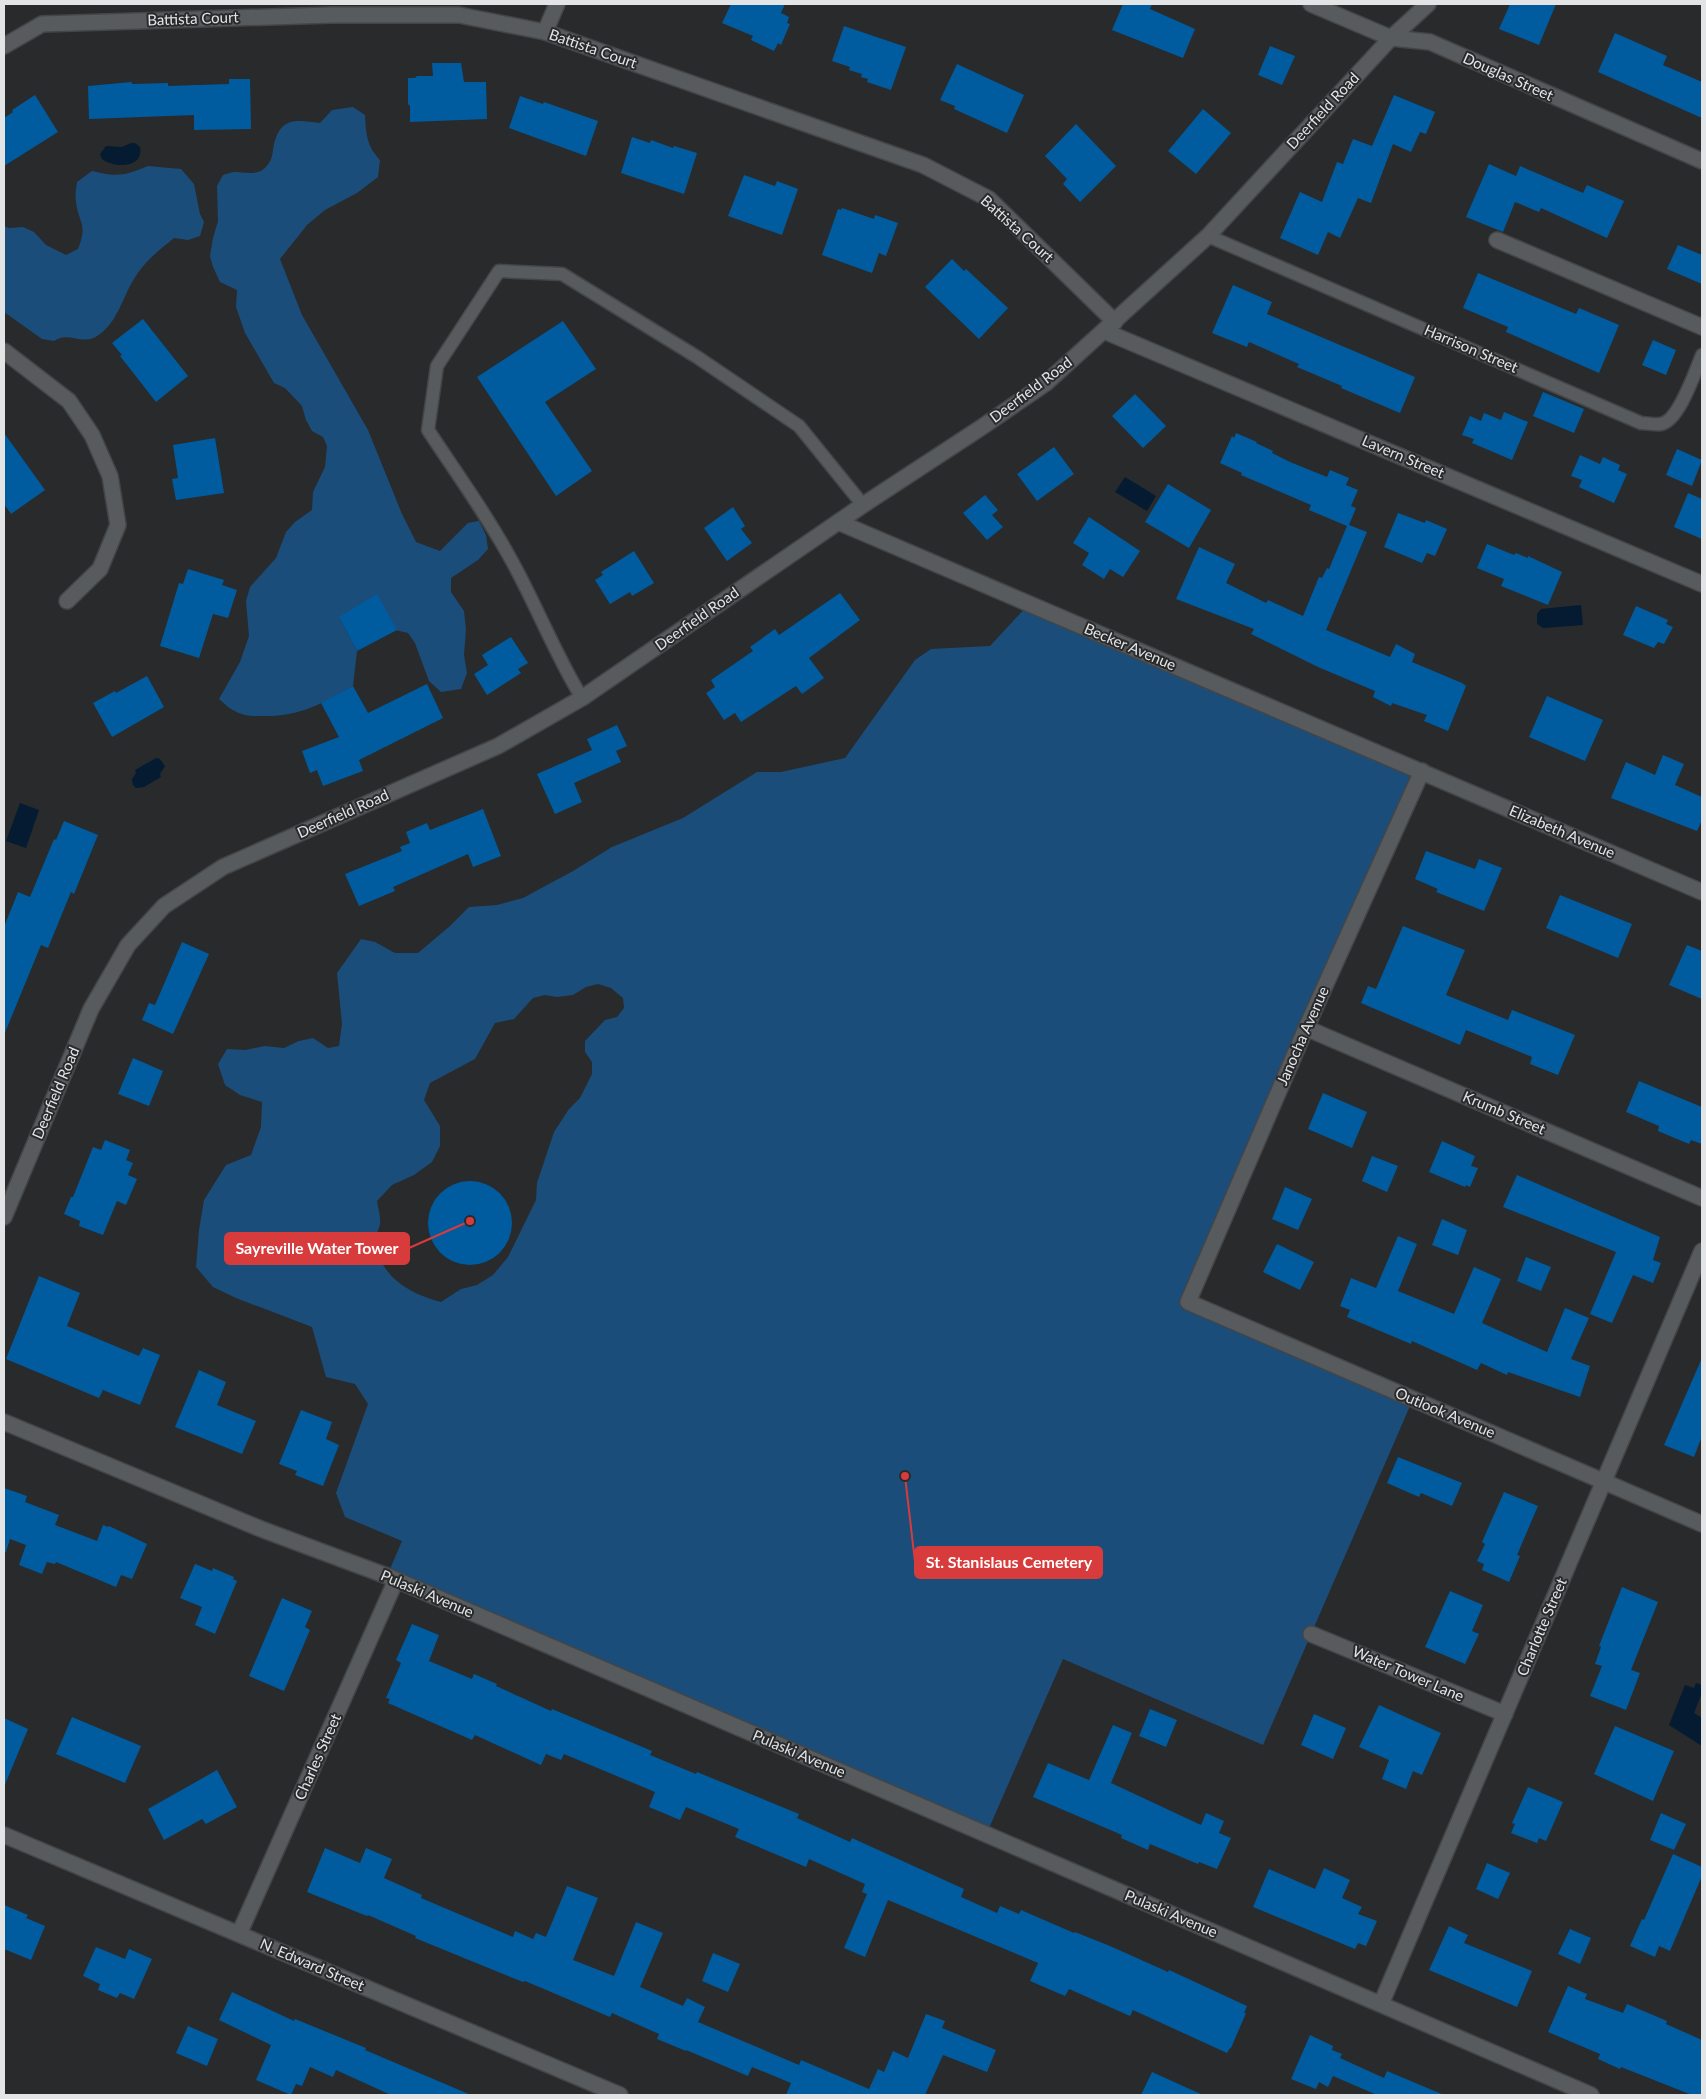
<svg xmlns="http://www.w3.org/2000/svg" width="1706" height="2099" font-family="Lato,sans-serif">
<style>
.green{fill:#1b4d7a;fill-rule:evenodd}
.water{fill:#041b31}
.building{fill:#005c9e}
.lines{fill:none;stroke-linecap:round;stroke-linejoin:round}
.lane-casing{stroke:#434547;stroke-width:15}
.street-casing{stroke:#434547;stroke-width:18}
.lane{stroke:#585b5d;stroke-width:12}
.street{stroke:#585b5d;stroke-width:15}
.labels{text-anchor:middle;stroke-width:4;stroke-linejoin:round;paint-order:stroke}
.street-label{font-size:15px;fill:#e2e4e5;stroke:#282a2c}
.leader{fill:none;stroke:#d73b3b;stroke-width:2}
.callout-dot{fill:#d73b3b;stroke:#282a2c;stroke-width:2}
.callout{fill:#d73b3b;stroke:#d73b3b;stroke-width:2}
.callout-label{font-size:16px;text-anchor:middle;font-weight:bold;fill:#fff}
</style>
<rect width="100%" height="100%" fill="#282a2c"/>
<g class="green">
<path d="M 353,107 L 365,115 C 366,135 367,146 380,160 L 378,177 L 357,193 L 325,210 L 307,225 L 280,259 L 302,315 L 368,430 L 402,514 L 416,542 L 440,551 L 468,523 L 479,521 L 486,535 L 488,549 L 478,560 L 451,578 L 451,592 L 464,611 L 466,629 L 464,655 L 467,673 L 461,689 L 441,692 L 429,681 L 415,643 L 408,633 L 339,617 L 357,651 L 353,686 C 320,704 301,717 261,716 C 252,716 243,716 235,711 C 229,709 224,703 219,699 L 240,662 L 249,636 L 246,601 L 250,587 L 276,558 L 286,532 L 295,522 L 312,510 L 313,492 L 325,467 L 327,446 L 323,437 L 312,431 L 306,420 L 302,406 L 285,388 L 274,383 L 245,333 L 236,307 L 237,290 L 220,282 L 213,267 L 210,256 L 213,238 L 218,221 L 217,186 L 223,175 C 227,174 231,172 235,172 C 245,172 256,176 265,168 C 273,160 272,154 274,144 C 281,116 297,120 320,123 L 332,110 Z"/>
<path d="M 148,166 L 181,169 L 194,184 L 200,214 L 204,222 L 200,236 L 188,240 L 174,238 C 160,249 143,263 134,279 C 123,296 118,321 100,334 C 82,348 70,330 54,341 L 42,339 L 4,312 L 4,226 L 9,228 L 23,227 L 34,232 L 46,245 L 66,255 L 78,249 C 88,223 79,225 76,202 C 75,196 76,188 77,182 L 92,171 C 116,177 125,176 148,166 Z"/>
<path d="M 1029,604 L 1422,771 L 1188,1302 L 1413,1399 L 1263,1745 L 1063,1659 L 986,1835 L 387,1576 L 402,1541 L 345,1517 L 336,1493 L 368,1404 L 355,1384 L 326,1377 L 312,1327 L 236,1298 L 213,1287 L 196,1267 L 199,1230 L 204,1200 L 226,1165 L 251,1155 L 261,1127 L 262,1102 L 240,1095 L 225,1085 L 218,1064 L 227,1049 L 245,1050 L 265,1046 L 284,1048 L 299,1041 L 313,1038 L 328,1048 L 339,1046 L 342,1024 L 337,973 L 361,939 L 375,942 L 395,953 L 418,953 L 450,926 L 469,907 L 497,905 L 523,898 L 573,871 L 612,847 L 683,818 L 757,772 L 781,772 L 845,758 L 915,660 L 931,649 L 990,646 ZM 598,984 L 611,988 L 623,998 L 624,1008 L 617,1017 L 605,1020 L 585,1041 L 585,1052 L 592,1062 L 592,1074 L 580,1098 L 569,1109 L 554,1132 L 537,1183 L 536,1200 L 508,1257 L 493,1275 L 477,1285 L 461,1289 L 441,1302 C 409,1294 377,1275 376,1239 C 376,1234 379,1229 380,1224 C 381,1217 378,1208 377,1201 L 392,1185 L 414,1175 L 432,1162 L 440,1146 L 440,1126 L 424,1100 L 430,1083 L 475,1059 L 495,1023 L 514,1019 L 533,998 L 545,995 L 557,997 L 573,995 L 586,987 Z"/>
</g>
<g class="water">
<path d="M 131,143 L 135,143 L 140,147 C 144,169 113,168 102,159 L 100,154 L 106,146 L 122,147 Z"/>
<polygon points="1125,477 1156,496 1147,511 1115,492"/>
<polygon points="1581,605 1583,625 1543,628 1537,624 1537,614 1541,609"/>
<polygon points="156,758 160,759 165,766 160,774 161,777 144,787 136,788 133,785 132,779 136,773 135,770"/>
<polygon points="20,803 39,810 26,848 6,841"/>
<polygon points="1696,1683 1702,1685 1702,1693 1694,1713 1702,1718 1702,1746 1669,1725 1685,1685 1694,1688"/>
</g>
<g class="building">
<polygon points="731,4 785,4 781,13 789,17 787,23 790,24 781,45 778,43 774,51 751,40 753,36 722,23"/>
<polygon points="1123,4 1152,4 1150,9 1195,29 1183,58 1112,30"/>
<polygon points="1510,4 1556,4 1539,45 1499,29"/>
<polygon points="844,26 906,47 891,90 867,82 868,79 861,77 862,74 849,70 850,67 832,61"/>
<polygon points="1615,33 1667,56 1663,65 1702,82 1702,118 1598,72"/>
<polygon points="1270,46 1295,56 1282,85 1258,75"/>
<polygon points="432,63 461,63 464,82 486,82 487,119 410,122 410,106 408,104 408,78 415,78 417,76 433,76"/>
<polygon points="957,64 1024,95 1007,133 954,109 955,106 940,100"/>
<polygon points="229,79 250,79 251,129 194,130 194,115 89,119 88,86 132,82 132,84 168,83 168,86 229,84"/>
<polygon points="35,95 58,132 4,166 4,118 13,112 12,110"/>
<polygon points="1394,95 1435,112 1426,134 1420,132 1411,152 1393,144 1371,203 1358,198 1340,238 1328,232 1318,255 1280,238 1300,192 1322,202 1337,162 1343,164 1353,139 1372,146"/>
<polygon points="520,96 543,104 544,102 598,121 586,156 509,128"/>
<polygon points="1203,109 1231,133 1196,174 1168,151"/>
<polygon points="1076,124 1116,166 1080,202 1063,184 1067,179 1045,156"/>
<polygon points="632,137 650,143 651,140 673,148 674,146 697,153 684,194 621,173"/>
<polygon points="1489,164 1516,176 1520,166 1583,193 1587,185 1624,201 1607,238 1541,208 1539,212 1515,202 1503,232 1466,217"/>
<polygon points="744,175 775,186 777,181 798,189 782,235 728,216"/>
<polygon points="842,208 874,219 875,215 898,223 886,256 879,253 872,273 822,255 838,209 841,210"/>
<polygon points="1678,245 1702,255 1702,284 1667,269"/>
<polygon points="952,259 964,271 966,269 1008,308 979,339 925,287"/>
<polygon points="1478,273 1576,314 1579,308 1619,325 1599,373 1506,332 1508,327 1463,308"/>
<polygon points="1233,285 1272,302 1267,314 1415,377 1400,413 1341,388 1342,386 1297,367 1299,364 1249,342 1247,347 1212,333"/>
<polygon points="143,319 188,376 156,402 120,356 122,355 112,343"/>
<polygon points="563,321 596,369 545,402 592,471 556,496 477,377"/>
<polygon points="1653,340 1676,350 1666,375 1642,365"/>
<polygon points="1543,392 1584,409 1574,433 1533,416"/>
<polygon points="1135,394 1166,426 1143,448 1112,416"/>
<polygon points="1504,412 1528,422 1512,460 1472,443 1474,439 1462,435 1470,416 1481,421 1484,413 1501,420"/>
<polygon points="4,433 45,490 11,514 4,504"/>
<polygon points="1236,433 1257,442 1256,443 1273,451 1272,453 1290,462 1327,477 1330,470 1349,478 1346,485 1358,490 1351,506 1356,508 1349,525 1367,532 1326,630 1390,657 1396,644 1415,654 1412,662 1462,683 1466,686 1448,731 1424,721 1427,715 1392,703 1391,706 1373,697 1375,691 1318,667 1251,634 1254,629 1176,599 1199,547 1235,564 1226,583 1266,603 1268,600 1303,616 1319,577 1322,578 1327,568 1329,569 1347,526 1309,510 1311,505 1241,475 1242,473 1220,463 1232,436 1234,438"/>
<polygon points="215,438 224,493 176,500 172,479 178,478 173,445"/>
<polygon points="1054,447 1074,474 1037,501 1017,474"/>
<polygon points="1677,449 1702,460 1692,486 1666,475"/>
<polygon points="1580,455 1600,464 1603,457 1620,465 1618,470 1627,474 1614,503 1579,487 1582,480 1571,476"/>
<polygon points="1168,484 1211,510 1189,548 1145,522"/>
<polygon points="1688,493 1702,499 1702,539 1674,527"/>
<polygon points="985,495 998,510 992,515 1003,527 987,540 963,513"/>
<polygon points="733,507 745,526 741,529 752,543 727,561 704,528"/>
<polygon points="1398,513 1425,523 1426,520 1447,529 1435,556 1427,553 1422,563 1384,547"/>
<polygon points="1089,517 1140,551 1123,577 1110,569 1104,579 1082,565 1089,553 1073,543"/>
<polygon points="1487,544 1514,555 1516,553 1528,558 1528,556 1562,572 1548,605 1501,586 1504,579 1477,568"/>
<polygon points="634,551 654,583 632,596 630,592 610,604 595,580 603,575 601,572"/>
<polygon points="188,569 224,580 222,585 237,590 228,618 213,614 199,658 160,646 179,583 183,584"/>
<polygon points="840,593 860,620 809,658 824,678 802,694 796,686 741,722 735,713 724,720 706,693 715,687 711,680 753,651 750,647 775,629 779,635"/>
<polygon points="377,594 397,630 357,651 339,617"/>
<polygon points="1636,606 1668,620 1666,624 1673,627 1664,644 1658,642 1654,648 1623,635"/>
<polygon points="511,637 528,663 518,669 521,673 487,695 474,674 488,665 482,655"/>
<polygon points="147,676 164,707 112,737 93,703 115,691 116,693"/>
<polygon points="427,684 443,718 359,760 363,771 323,786 317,770 310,773 302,751 339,737 321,703 353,686 368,713"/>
<polygon points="1547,696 1603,720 1585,761 1529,737"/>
<polygon points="617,725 627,746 616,751 621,762 574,783 582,802 555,814 537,774 592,750 587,739"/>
<polygon points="1663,755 1684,764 1675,785 1702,797 1702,820 1697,831 1611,798 1626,762 1655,775"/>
<polygon points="483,809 501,856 473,867 468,854 393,887 395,891 359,906 345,874 402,851 400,847 410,843 406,832 427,823 430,830"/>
<polygon points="64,821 98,835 74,894 71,892 48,948 41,945 4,1035 4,927 18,892 30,897 54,839 56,840"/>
<polygon points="1426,851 1475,869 1479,859 1502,868 1484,911 1436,892 1438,889 1415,879"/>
<polygon points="1560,895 1632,924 1618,958 1546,928"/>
<polygon points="1403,926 1465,950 1446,995 1508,1020 1512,1010 1575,1035 1558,1075 1530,1064 1532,1057 1466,1030 1460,1045 1361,1003 1368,986 1376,989"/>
<polygon points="182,942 209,954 173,1034 142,1020 149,1003 155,1005"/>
<polygon points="1687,945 1702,951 1702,999 1669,985"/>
<polygon points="133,1058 163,1071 149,1106 118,1094"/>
<polygon points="1639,1081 1702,1107 1702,1144 1691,1140 1689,1144 1658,1131 1659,1126 1626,1112"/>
<polygon points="1323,1093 1367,1112 1352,1148 1308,1129"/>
<polygon points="105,1140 130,1150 126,1160 133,1163 128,1175 137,1179 126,1205 117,1201 103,1235 79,1226 80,1221 64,1214 71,1197 73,1197 93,1147 101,1150"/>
<polygon points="1442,1141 1475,1156 1471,1166 1478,1168 1470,1187 1466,1185 1465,1187 1429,1172"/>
<polygon points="1372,1156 1398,1166 1387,1192 1362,1181"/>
<polygon points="1517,1175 1660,1237 1653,1260 1661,1263 1653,1283 1633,1275 1612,1323 1590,1314 1616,1252 1503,1207"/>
<circle cx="470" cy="1223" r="42"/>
<polygon points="1285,1187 1312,1199 1298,1230 1272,1219"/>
<polygon points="1442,1219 1467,1230 1458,1255 1432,1245"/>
<polygon points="1398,1236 1417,1244 1398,1291 1454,1314 1474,1267 1501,1279 1482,1323 1547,1352 1565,1308 1589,1318 1571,1359 1590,1366 1580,1397 1508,1372 1507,1375 1481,1363 1477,1370 1412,1341 1411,1344 1347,1317 1350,1310 1340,1306 1351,1278 1376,1288"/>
<polygon points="1277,1244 1314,1262 1300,1290 1263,1272"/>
<polygon points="1526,1257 1551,1267 1541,1291 1517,1281"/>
<polygon points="39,1276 80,1293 67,1326 139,1356 143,1348 160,1355 140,1405 103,1390 99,1398 6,1359"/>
<polygon points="1702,1358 1702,1436 1694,1457 1664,1445"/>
<polygon points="199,1370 226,1382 217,1405 256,1421 242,1454 175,1427"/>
<polygon points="301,1410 332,1422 326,1439 339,1445 323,1486 295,1475 297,1471 279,1464"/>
<polygon points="1398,1457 1462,1483 1452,1506 1421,1493 1419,1497 1387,1483"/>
<polygon points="4,1488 27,1496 25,1502 59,1515 55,1525 97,1541 103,1525 108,1527 109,1526 147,1544 132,1579 121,1575 116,1587 56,1562 55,1564 47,1562 42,1574 19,1565 26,1545 10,1539 6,1552 4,1551"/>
<polygon points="1504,1492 1538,1506 1517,1555 1520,1556 1509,1582 1482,1570 1484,1564 1477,1561 1485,1544 1482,1542"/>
<polygon points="195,1564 212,1571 213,1568 234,1577 233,1579 237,1581 215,1634 195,1625 202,1607 180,1598"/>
<polygon points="1622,1587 1658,1602 1631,1670 1640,1673 1626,1710 1590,1696 1602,1666 1595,1664 1601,1647 1599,1646"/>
<polygon points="1450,1591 1483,1605 1472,1631 1479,1634 1465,1664 1425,1647"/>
<polygon points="282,1598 312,1611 305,1627 310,1630 284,1691 249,1676"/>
<polygon points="412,1624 439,1635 429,1661 472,1679 474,1674 497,1684 496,1686 551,1711 552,1709 652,1751 650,1755 696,1774 697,1772 799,1814 797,1818 850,1842 852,1838 964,1889 961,1897 997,1913 1000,1906 1019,1914 1021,1910 1074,1933 1075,1932 1110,1946 1168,1972 1169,1970 1247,2006 1244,2013 1246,2013 1231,2048 1230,2048 1227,2053 1133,2010 1130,2016 1069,1989 1065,1996 1030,1981 1038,1963 888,1900 865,1957 844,1948 867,1894 862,1892 865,1884 809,1859 806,1867 735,1837 739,1829 686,1807 680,1820 649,1807 655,1792 564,1754 561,1760 546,1754 541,1765 475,1735 472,1740 388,1703 390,1699 386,1698 401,1663 396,1660"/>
<polygon points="1379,1705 1441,1733 1422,1775 1413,1771 1406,1789 1382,1779 1389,1760 1359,1747"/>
<polygon points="1150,1709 1177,1720 1166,1747 1139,1736"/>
<polygon points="1314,1714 1346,1728 1333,1759 1301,1745"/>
<polygon points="72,1717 141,1746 125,1783 56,1754"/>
<polygon points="4,1718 28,1729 4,1787"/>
<polygon points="1113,1725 1132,1733 1111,1783 1201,1825 1206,1813 1224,1821 1219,1833 1231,1838 1217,1869 1199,1862 1198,1864 1150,1844 1148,1850 1121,1838 1122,1835 1108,1829 1033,1797 1048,1763 1089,1780"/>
<polygon points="1615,1726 1674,1751 1653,1801 1594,1774"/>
<polygon points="217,1770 237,1807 206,1824 202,1819 164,1840 148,1809"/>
<polygon points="1528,1787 1563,1802 1546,1841 1539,1838 1537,1843 1511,1833 1515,1824 1512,1823"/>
<polygon points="1661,1813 1686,1824 1674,1850 1650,1840"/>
<polygon points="325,1848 360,1863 366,1848 392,1859 384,1878 422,1895 421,1898 513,1937 515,1931 533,1939 536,1933 546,1937 567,1886 598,1898 573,1960 614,1976 636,1922 663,1933 640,1987 683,2006 687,1998 705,2007 698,2022 799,2065 801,2060 869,2089 878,2069 884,2072 893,2051 908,2058 926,2014 945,2021 942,2028 996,2050 987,2072 943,2055 925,2095 786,2095 791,2083 752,2067 748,2076 686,2050 686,2051 657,2039 659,2034 612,2013 610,2017 525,1981 523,1982 415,1938 416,1936 368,1915 367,1916 307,1892"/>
<polygon points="1673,1854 1702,1867 1702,1876 1670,1951 1659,1946 1655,1957 1630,1946 1642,1919 1644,1920"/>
<polygon points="1487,1863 1510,1873 1498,1899 1476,1889"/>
<polygon points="1324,1868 1350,1880 1342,1898 1362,1907 1358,1914 1377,1921 1366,1946 1358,1943 1355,1949 1253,1907 1269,1869 1315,1889"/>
<polygon points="4,1905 28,1915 26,1918 45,1926 31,1960 4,1949"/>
<polygon points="1449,1926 1468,1935 1464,1943 1532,1971 1517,2007 1429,1970"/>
<polygon points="1570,1929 1591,1938 1580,1964 1558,1954"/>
<polygon points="96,1947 125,1959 129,1949 152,1959 134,1999 120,1993 117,1998 98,1990 100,1984 83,1976"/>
<polygon points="713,1953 740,1964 728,1992 702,1981"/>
<polygon points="1568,1986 1587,1994 1585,1999 1623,2013 1627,2004 1667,2021 1666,2024 1702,2040 1702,2095 1692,2095 1621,2067 1620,2069 1598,2059 1600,2054 1548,2032"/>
<polygon points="232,1992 294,2021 295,2019 366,2048 365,2050 471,2095 391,2095 336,2070 333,2077 310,2067 302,2086 296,2084 291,2095 256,2080 271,2045 219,2020"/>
<polygon points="188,2026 218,2039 207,2066 176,2053"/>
<polygon points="1310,2035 1333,2046 1332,2050 1342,2054 1340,2058 1384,2078 1387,2071 1444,2095 1377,2095 1333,2076 1328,2087 1319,2082 1316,2089 1291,2079"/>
<polygon points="1152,2072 1203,2095 1141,2095"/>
</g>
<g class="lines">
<g class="lane-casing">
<g id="lane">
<path d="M 1208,236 L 1641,423 C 1647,423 1655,425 1661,424 C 1679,421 1695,372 1702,355"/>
<path d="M 582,698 C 556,656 538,609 514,565 C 489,518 457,474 428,430 L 437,366 L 499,271 L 562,274 L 697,357 L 799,426 L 863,505"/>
</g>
</g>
<g class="street-casing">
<g id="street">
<polyline points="1311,4 1391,38 1430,42 1702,161"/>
<polyline points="545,32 557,4"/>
<polyline points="4,46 42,24 332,15 459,15 545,32 923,165 989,199 1115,322"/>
<polyline points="1497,240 1702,327"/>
<polyline points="1104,331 1702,584"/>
<polyline points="4,351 69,401 92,435 110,476 118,525 100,569 67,601"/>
<polyline points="838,522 1702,892"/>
<polyline points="1422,771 1306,1028 1188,1302 1702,1524"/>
<polyline points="1306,1028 1702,1198"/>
<polyline points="4,1217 91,1009 128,945 164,906 223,867 498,746 582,698 863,505 982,427 1046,383 1208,236 1391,38 1428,4"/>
<polyline points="4,1422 261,1529 387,1576 1591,2095"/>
<polyline points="1311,1634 1505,1714"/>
<polyline points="4,1835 620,2095"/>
<polyline points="239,1934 396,1580"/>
<polyline points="1381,2004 1702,1251"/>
</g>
</g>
<use href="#lane" class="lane"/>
<use href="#street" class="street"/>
</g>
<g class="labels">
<g class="street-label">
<text transform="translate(193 19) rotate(-2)" y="5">Battista Court</text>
<text transform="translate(593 49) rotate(19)" y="5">Battista Court</text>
<text transform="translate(1508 77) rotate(24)" y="5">Douglas Street</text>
<text transform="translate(1323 111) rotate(-47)" y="5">Deerfield Road</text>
<text transform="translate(1017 229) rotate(42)" y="5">Battista Court</text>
<text transform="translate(1471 349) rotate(23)" y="5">Harrison Street</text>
<text transform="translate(1031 390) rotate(-37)" y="5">Deerfield Road</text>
<text transform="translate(1403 457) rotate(23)" y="5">Lavern Street</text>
<text transform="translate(697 619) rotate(-35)" y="5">Deerfield Road</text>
<text transform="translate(1130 647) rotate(23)" y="5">Becker Avenue</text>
<text transform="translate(343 814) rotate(-24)" y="5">Deerfield Road</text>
<text transform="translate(1562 832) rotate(23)" y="5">Elizabeth Avenue</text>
<text transform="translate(1303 1036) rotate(-66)" y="5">Janocha Avenue</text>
<text transform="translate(56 1093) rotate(-67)" y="5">Deerfield Road</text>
<text transform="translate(1504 1113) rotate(23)" y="5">Krumb Street</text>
<text transform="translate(1445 1413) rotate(23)" y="5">Outlook Avenue</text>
<text transform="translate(427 1594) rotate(23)" y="5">Pulaski Avenue</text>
<text transform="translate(1542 1627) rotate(-67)" y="5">Charlotte Street</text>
<text transform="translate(1408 1674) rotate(23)" y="5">Water Tower Lane</text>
<text transform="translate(799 1754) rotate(23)" y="5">Pulaski Avenue</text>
<text transform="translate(318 1757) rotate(-66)" y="5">Charles Street</text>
<text transform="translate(1171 1914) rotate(23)" y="5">Pulaski Avenue</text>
<text transform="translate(312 1965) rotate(23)" y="5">N. Edward Street</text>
</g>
</g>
<path class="leader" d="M470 1221L409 1248M905 1476L915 1562"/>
<g class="callout-dot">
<circle cx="470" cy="1221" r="5"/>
<circle cx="905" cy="1476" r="5"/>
</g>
<g class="callout">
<rect x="225" y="1233" width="184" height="31" rx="5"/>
<rect x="915" y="1547" width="187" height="31" rx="5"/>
</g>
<g class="callout-label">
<text x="317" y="1254">Sayreville Water Tower</text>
<text x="1009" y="1568">St. Stanislaus Cemetery</text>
</g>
<rect width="1706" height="2099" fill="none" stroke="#e2e4e5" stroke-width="10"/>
</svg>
